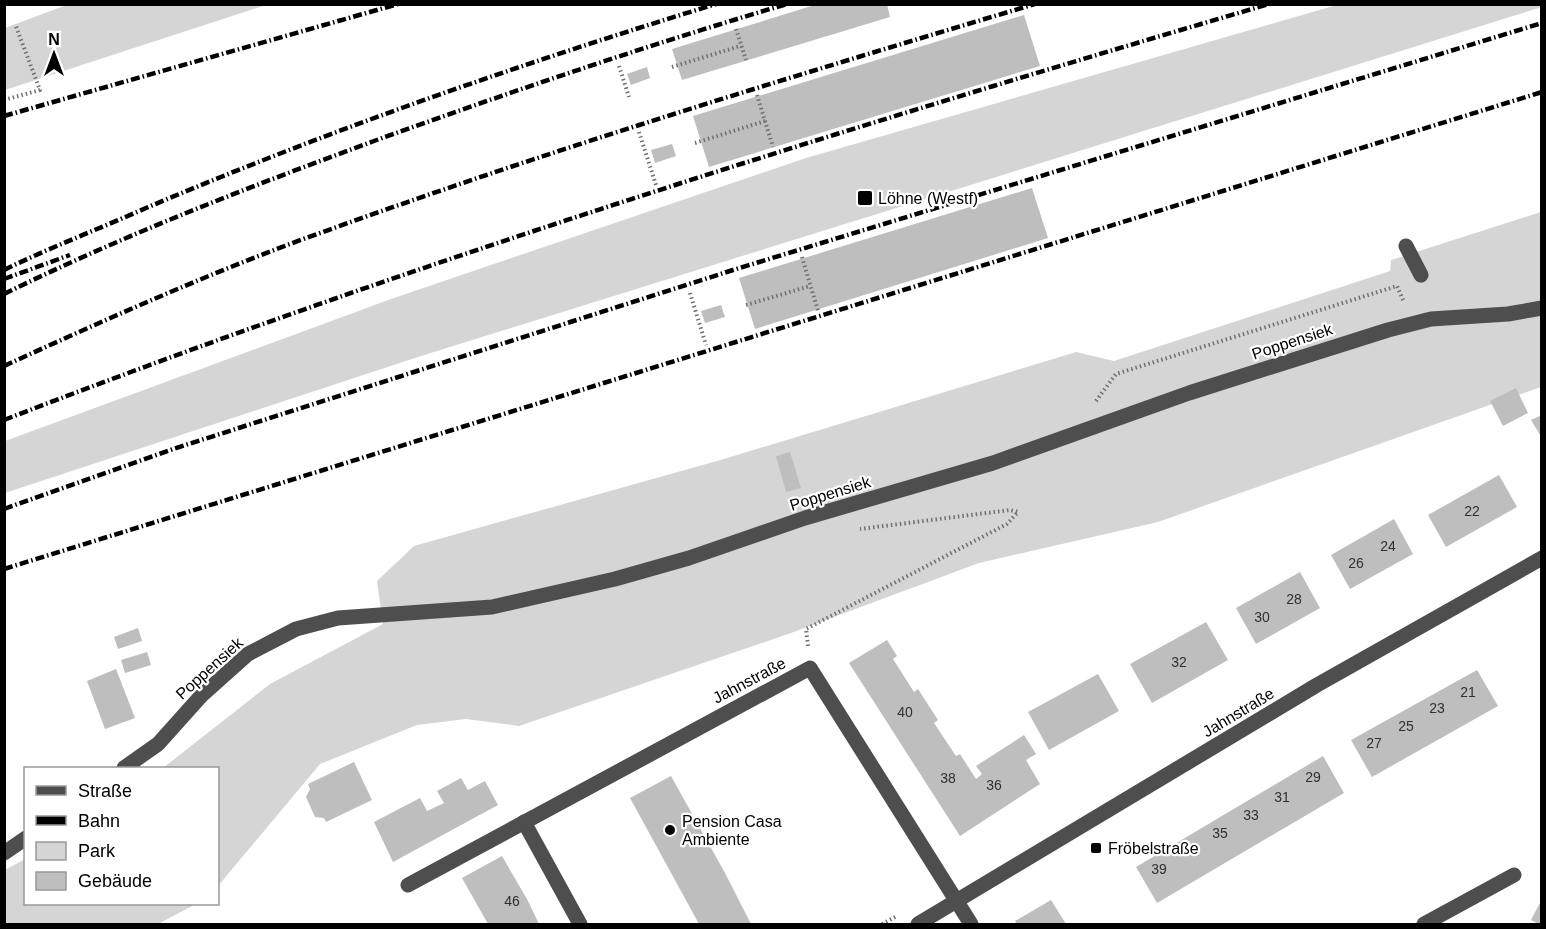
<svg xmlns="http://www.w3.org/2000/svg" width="1546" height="929" font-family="Arial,sans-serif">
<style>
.green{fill:#d5d5d5}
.building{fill:#bebebe}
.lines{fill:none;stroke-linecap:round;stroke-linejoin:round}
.path{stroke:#707070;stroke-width:4;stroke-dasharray:1.5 3;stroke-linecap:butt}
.minor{stroke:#4e4e4e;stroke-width:15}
.rail{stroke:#000;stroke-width:4.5;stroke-dasharray:9 3 1.5 3;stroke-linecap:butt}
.poi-dot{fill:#000;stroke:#fff;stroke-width:2}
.labels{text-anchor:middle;stroke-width:4.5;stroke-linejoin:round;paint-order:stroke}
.number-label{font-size:14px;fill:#303030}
.poi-label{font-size:16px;fill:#000;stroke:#fff;text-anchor:start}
.street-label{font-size:16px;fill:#000;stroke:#fff}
</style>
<rect width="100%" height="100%" fill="#fff"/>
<g class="green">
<polygon points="69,4 266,4 266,5 5,90 5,28"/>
<polygon points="1337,5 1541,4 1542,7 421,356 5,493 5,441 391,299 806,158"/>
<polygon points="1541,212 1541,387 1158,522 979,563 791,633 519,726 466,719 417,725 320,764 218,886 218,768 163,768 270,684 383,624 377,581 414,546 724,459 1076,352 1114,361 1390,271 1391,260"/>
<polygon points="25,859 26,904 196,904 158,924 5,924 5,870"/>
</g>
<g class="building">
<polygon points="818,4 887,4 890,17 682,80 672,49"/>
<polygon points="1024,15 1040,66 709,167 693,116"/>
<polygon points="647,67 650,78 631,85 627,74"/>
<polygon points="672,144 676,156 655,163 651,150"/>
<polygon points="1032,188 1048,238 755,329 739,278"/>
<polygon points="721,305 725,317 705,323 701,311"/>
<polygon points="1516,388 1528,413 1503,426 1490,401"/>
<polygon points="1542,415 1542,438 1531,420"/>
<polygon points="790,452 801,488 786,492 776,456"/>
<polygon points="1499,475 1517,507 1446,547 1428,515"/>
<polygon points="1394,519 1413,554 1350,589 1331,555"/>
<polygon points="1300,572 1320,608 1256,644 1236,608"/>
<polygon points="1206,622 1228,660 1152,703 1130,664"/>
<polygon points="138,628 142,641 118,649 114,637"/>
<polygon points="887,640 897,656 893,659 914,692 918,689 938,720 934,723 956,756 960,754 976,779 982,774 976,766 1024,735 1036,754 1026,760 1040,784 960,836 849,663"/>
<polygon points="147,652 151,665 125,673 121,660"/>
<polygon points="116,669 135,718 105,729 87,681"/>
<polygon points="1477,670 1498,706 1372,777 1351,740"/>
<polygon points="1098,674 1119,711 1049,750 1028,712"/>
<polygon points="1323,756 1344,793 1157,903 1136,867"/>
<polygon points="354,762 372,800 326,822 324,818 315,817 306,797 310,789 308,784"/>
<polygon points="671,776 725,873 751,924 699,924 630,798"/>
<polygon points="461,778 468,790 485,781 498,805 393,862 374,822 420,798 427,811 444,803 437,791"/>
<polygon points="502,856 528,901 539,924 488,924 462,878"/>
<polygon points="1542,899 1542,924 1539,924 1531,920"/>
<polygon points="1051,900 1066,924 1017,924 1015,921"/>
</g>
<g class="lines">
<g class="path">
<polyline points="736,29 746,60"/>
<polyline points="619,66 629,97"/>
<polyline points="672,67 740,46"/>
<polyline points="757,95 773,147"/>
<polyline points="4,100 40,90 15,24"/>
<polyline points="639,132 656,185"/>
<polyline points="695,143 765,121"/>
<polyline points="802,257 818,311"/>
<polyline points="690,293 706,345"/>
<polyline points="746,305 810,286"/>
<polyline points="1096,401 1116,374 1397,286 1404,302"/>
<polyline points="808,646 806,629 1007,524 1018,512 1010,510 860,529"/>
<polyline points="882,924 897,916"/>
</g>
<g class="minor">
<polyline points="1406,246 1421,275"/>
<polyline points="124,768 158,744 201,696 248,654 296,629 338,618 492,607 615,579 689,558 805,518 993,463 1189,393 1388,330 1431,319 1508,314 1542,308"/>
<polyline points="524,822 580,924"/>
<polyline points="4,853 26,838"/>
<polyline points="408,885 810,668 971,924"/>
<polyline points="918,924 1317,685 1542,558"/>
<polyline points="1424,924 1514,875"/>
</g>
<g class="rail">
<polyline points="4,116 398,4"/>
<path d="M 4,270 C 51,247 99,229 146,208 C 332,129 523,63 716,4"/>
<polyline points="4,279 70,255"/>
<path d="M 4,294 C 124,235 249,187 374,141 C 510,92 648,45 787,4"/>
<path d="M 4,366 C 111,317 223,267 334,228 C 565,145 800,74 1035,4"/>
<path d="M 4,420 C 418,260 843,129 1269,4"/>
<polyline points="4,509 173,449 733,270 1542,23"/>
<polyline points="4,569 1542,92"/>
</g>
</g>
<g class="poi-dot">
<rect x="857" y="190" width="16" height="16" rx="3"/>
<circle cx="670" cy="830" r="6"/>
<rect x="1090" y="842" width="12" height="12" rx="3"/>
</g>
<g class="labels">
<g class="number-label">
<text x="1472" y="516">22</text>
<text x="1388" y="551">24</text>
<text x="1356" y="568">26</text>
<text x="1294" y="604">28</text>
<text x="1262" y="622">30</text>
<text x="1179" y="667">32</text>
<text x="1468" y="697">21</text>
<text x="1437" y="713">23</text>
<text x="905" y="717">40</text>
<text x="1406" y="731">25</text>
<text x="1374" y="748">27</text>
<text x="1313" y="782">29</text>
<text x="948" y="783">38</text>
<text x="994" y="790">36</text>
<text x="1282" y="802">31</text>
<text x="1251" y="820">33</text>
<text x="1220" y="838">35</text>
<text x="1159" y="874">39</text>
<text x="512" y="906">46</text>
</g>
<g class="poi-label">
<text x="878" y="204">Löhne (Westf)</text>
<text x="682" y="827">Pension Casa<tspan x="682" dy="18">Ambiente</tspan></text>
<text x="1108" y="854">Fröbelstraße</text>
</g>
<g class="street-label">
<text transform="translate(1292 341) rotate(-18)" y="6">Poppensiek</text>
<text transform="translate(830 493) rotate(-17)" y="6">Poppensiek</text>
<text transform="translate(209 668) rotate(-42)" y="6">Poppensiek</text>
<text transform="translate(749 680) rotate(-28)" y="6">Jahnstraße</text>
<text transform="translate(1238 712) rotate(-31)" y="6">Jahnstraße</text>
</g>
</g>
<rect width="1546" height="929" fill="none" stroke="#000000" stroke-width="12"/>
<rect x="24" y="767" width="195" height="138" fill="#ffffff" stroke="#999999" stroke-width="1.5"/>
<rect x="36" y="786" width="30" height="9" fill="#4e4e4e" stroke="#999999" stroke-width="1.5"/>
<text x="78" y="797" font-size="18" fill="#000000">Straße</text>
<rect x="36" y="816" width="30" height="9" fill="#000000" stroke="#999999" stroke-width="1.5"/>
<text x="78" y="827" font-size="18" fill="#000000">Bahn</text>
<rect x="36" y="842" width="30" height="18" fill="#d5d5d5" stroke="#999999" stroke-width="1.5"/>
<text x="78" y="857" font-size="18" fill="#000000">Park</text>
<rect x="36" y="872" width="30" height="18" fill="#bebebe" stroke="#999999" stroke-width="1.5"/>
<text x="78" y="887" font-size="18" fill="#000000">Gebäude</text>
<g transform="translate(54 54)" stroke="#ffffff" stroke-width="4.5" paint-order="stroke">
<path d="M0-4.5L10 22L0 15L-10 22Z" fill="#000000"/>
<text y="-9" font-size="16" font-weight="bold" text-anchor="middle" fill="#000000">N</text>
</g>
</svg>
